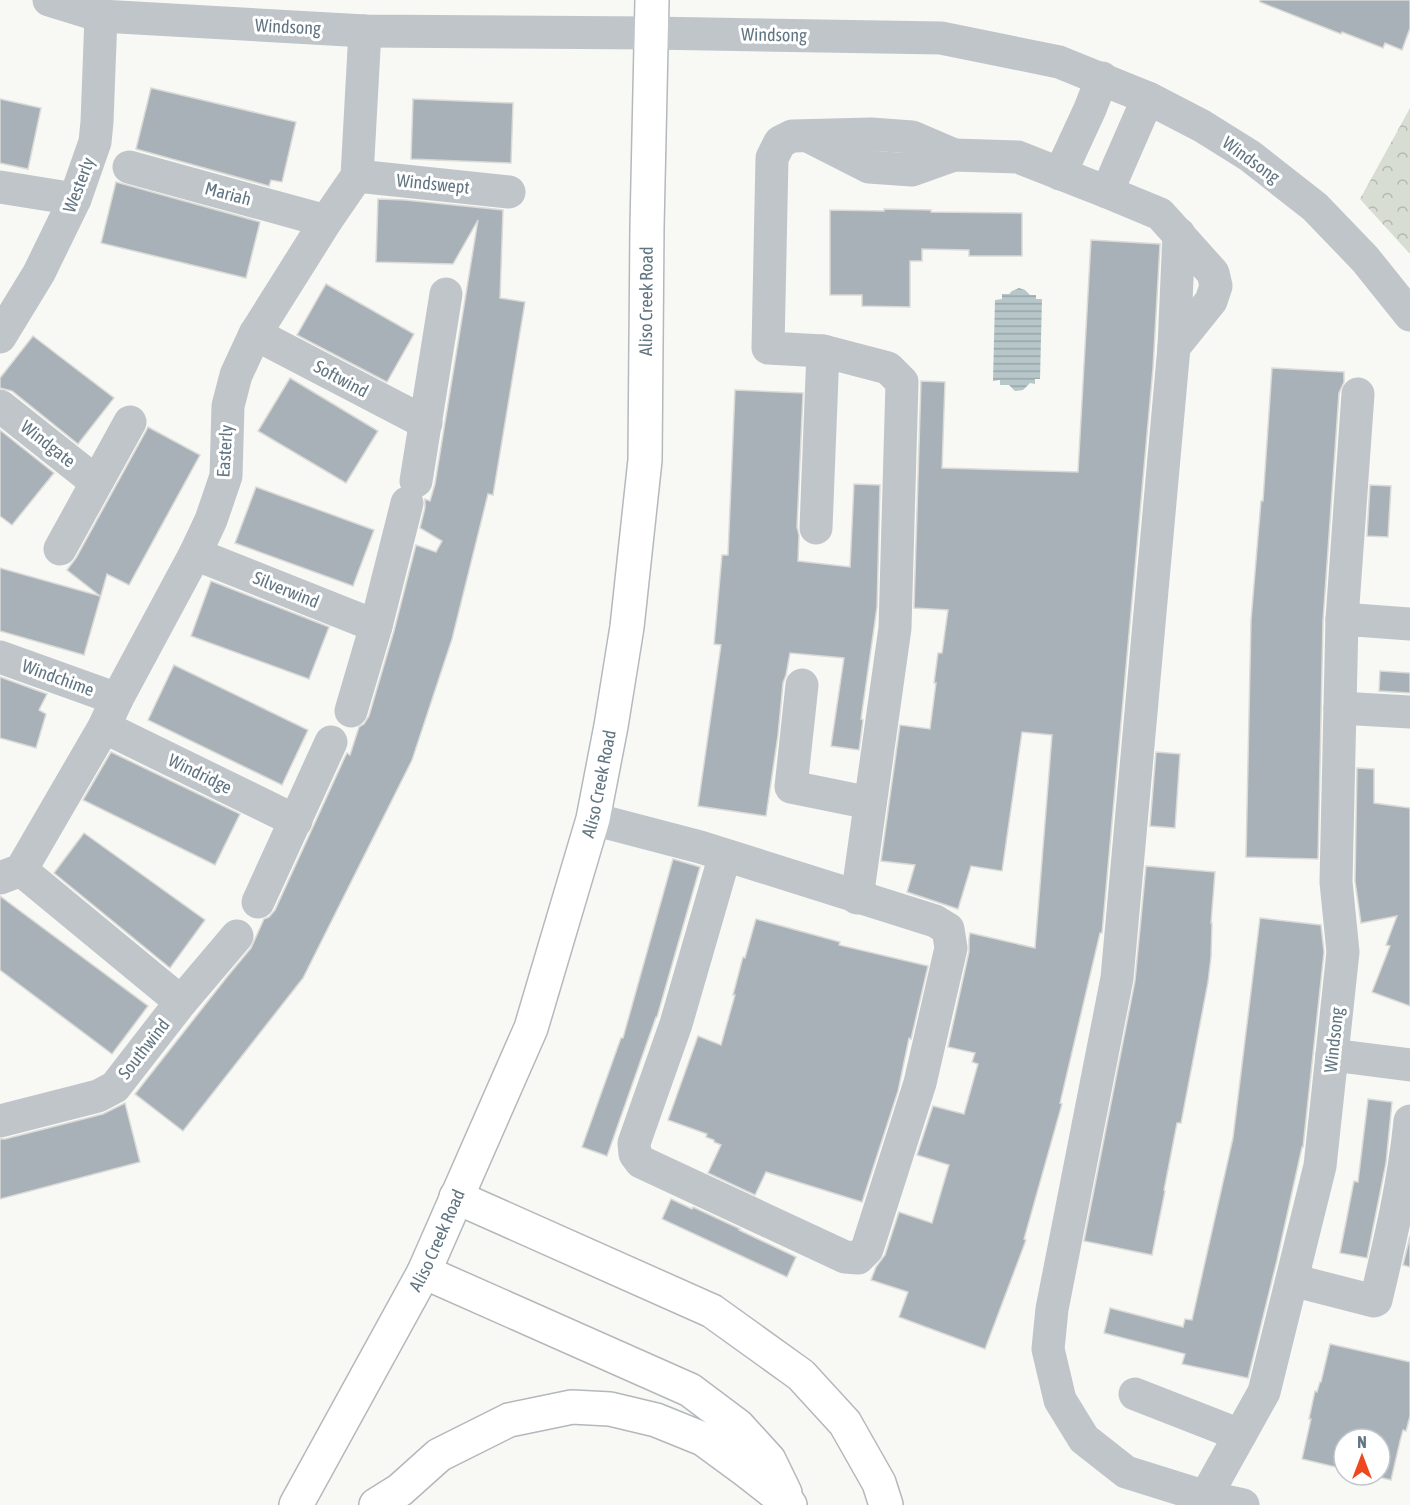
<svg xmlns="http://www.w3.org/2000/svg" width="1410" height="1505" font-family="'Asap Condensed',sans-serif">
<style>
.park{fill:url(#park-crowns)}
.water{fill:url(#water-rules)}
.building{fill:#a7b1b7;stroke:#dadad7;stroke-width:1.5}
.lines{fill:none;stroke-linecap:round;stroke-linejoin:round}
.major-casing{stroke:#b3b9bd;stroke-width:36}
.highway-casing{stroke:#b3b8bc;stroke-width:36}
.minor{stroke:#c0c5c9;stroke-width:33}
.major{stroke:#fff;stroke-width:33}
.highway{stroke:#fff;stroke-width:33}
.labels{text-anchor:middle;stroke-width:6;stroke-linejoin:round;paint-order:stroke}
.street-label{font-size:18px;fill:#617582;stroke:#fff}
</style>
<defs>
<pattern id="park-crowns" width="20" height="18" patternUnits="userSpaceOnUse" patternTransform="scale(1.5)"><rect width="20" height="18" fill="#d8ddd4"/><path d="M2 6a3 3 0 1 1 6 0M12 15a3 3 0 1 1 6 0" fill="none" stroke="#b3b8b1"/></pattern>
<pattern id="water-rules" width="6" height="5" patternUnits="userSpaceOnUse" patternTransform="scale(1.5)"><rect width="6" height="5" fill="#b7c6c9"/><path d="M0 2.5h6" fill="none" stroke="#98a5a9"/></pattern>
</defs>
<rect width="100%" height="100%" fill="#f8f8f5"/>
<polygon class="park" points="1410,108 1410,254 1360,199"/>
<polygon class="water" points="1019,288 1025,290 1030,295 1036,295 1036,299 1042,299 1040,379 1035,379 1035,384 1030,383 1023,390 1015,391 1009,385 1000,385 1000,380 993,381 995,300 1002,299 1002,294 1009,294 1012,291"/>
<g class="building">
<polygon points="1260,0 1410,0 1410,28 1402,50 1385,43 1383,48 1342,32 1341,34 1260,2"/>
<polygon points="151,88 296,122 282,182 271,180 269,186 136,149"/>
<polygon points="0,99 41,108 28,169 0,163"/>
<polygon points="413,99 513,103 511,163 411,159"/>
<polygon points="116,182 260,222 246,278 101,243"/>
<polygon points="378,199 405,200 503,210 500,298 525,302 493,495 488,494 452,639 412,760 303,978 183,1131 135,1094 227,977 251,948 264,919 269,917 275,910 345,757 347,753 350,755 359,727 364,724 369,716 394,631 416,545 436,552 442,541 420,528 425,508 425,499 430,501 435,484 478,220 453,264 376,262"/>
<polygon points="884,209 931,210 931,212 1022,213 1022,256 969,256 969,250 922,249 922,261 910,261 910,307 862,306 862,295 830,295 830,210 884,211"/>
<polygon points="1091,240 1160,244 1153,368 1102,933 1100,933 1060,1103 1062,1104 1024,1239 1026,1240 985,1349 899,1317 908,1292 871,1280 876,1267 885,1255 899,1212 932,1223 949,1165 917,1155 933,1106 964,1114 978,1064 972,1062 975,1053 948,1047 969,952 969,939 970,933 1035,948 1052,735 1022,732 1002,871 971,866 958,909 907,892 915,865 881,861 900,725 930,729 936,683 934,683 938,653 942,653 948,610 914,608 921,381 945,382 942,468 1078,472"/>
<polygon points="326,284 414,334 387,382 297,335"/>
<polygon points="33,336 114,398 78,444 12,391 0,388 0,378"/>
<polygon points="1272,368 1344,372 1344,382 1339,393 1323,621 1318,859 1246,857 1251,620 1261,501 1263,501"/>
<polygon points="290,378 378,431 346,483 258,431"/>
<polygon points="735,390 803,393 797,527 799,535 798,561 850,567 854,484 880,485 877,607 861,719 863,720 859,750 831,746 844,658 790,653 786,675 783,683 778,735 766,816 698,806 721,645 714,644 722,555 728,555"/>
<polygon points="148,427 200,455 129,585 107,574 84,655 0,631 0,568 100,596 67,570 76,558 146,431"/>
<polygon points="0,430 54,473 12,525 0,516"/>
<polygon points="1370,485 1391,486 1388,537 1367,536"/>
<polygon points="256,487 374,530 353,586 235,543"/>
<polygon points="211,581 329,627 309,679 191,636"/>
<polygon points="174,665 308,730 282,785 148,720"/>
<polygon points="1380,671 1410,673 1410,693 1379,691"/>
<polygon points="0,677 47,694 39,710 46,714 36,748 0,738"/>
<polygon points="111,752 240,814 215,865 83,800"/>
<polygon points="1156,752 1180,754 1175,828 1150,826"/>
<polygon points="1357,768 1374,769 1374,803 1410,808 1410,1006 1372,992 1390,946 1386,945 1397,916 1361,923 1355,881"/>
<polygon points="84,833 205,920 170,968 54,873"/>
<polygon points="673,859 700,867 657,1017 656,1017 607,1156 582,1147 621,1038 623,1038"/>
<polygon points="1146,866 1215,872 1211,923 1212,923 1211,957 1208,982 1181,1123 1177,1123 1164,1190 1165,1191 1152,1255 1084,1241 1135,981"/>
<polygon points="0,896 148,1006 112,1054 0,970"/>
<polygon points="1260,918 1321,925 1324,952 1303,1147 1302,1147 1277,1260 1248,1378 1182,1364 1185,1354 1104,1333 1110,1308 1183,1327 1185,1319 1192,1320 1233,1138"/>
<polygon points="756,919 840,942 839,945 928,966 911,1039 909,1038 898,1091 862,1202 766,1172 755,1195 708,1173 721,1145 714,1142 714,1140 706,1137 707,1134 668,1120 698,1036 721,1045 735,995 733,995 743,957 745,958"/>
<polygon points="1368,1099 1392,1102 1386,1163 1367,1258 1340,1253 1354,1181 1358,1182"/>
<polygon points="125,1103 140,1162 0,1199 0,1139 5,1139 103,1114"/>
<polygon points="671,1199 692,1209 693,1207 740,1229 739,1230 796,1257 787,1277 662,1219"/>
<polygon points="1410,1236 1410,1267 1403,1265"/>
<polygon points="1330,1344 1410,1362 1410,1416 1406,1431 1403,1430 1400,1441 1391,1480 1370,1475 1380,1475 1380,1439 1344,1439 1344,1469 1302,1459 1311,1419 1309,1419 1315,1391 1317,1392 1320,1382 1321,1382"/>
</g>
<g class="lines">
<g class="major-casing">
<g id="major">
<path id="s1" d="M 296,1505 L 424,1272 L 531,1028 L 593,819 L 611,726 L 627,627 L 645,460 L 647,227 L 652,0"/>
</g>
</g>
<g class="highway-casing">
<g id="highway">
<polyline points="456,1197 712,1311 801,1375 845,1423 879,1483 886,1505"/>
<polyline points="424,1272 690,1390 738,1426 769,1460 785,1493"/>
<polyline points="376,1505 400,1490 439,1455 509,1420 572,1407 610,1409 656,1420 703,1439 748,1472 790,1505"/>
</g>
</g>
<g class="minor">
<polyline points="49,0 101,16 365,31 651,33 941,38 1059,62 1148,98 1202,126 1250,156 1315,207 1365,259 1410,315"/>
<polyline points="812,138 869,167 912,170 954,155 1018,157 1107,192 1160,214 1213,273 1216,286 1211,301 1174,347"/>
<polyline points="129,167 326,221"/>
<polyline points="1060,174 1090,109 1102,78"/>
<polyline points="357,176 509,192"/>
<polyline points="0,187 75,199"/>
<polyline points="1107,192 1148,98"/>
<polyline points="1179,234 1174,347 1117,978 1052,1309 1048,1349 1060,1400 1084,1439 1126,1472 1206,1497 1243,1505"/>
<polyline points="255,334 426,423"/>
<polyline points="0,337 39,273 75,199 95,142 97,122 101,16"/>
<polyline points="0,406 96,482"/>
<polyline points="416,481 446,294"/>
<polyline points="816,528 823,351"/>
<polyline points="60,549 130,422"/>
<polyline points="195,554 376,626"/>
<polyline points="1342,619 1358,394"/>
<polyline points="0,657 117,699"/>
<polyline points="802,685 791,787 870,803"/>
<polyline points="1340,708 1410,712"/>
<polyline points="351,711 376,626 407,503"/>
<polyline points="104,727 296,821"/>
<polyline points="593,819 700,847 935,921 948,929 951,948 920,1083 867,1249 858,1258 845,1257 641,1162 635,1154 634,1143 676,1024 725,855"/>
<polyline points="21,870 181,1002"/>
<polyline points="0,878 21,870 104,727 117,699 195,554 211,520 226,476 228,406 236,375 255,334 326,221 357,176 365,31"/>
<polyline points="857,898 895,628 902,382 888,368 823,351 768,348 772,158 780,142 792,136 871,134 912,137 954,155"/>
<polyline points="258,902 331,742"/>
<polyline points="1332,1055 1410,1065"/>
<polyline points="0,1121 98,1096 115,1087 181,1002 237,936"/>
<path d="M 1292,1280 L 1374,1301 L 1376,1300 C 1390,1241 1404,1182 1410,1121"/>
<polyline points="1135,1394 1240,1435"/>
<polyline points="1201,1505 1264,1392 1320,1166 1343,952 1336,882 1342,619 1410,624"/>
</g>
<use href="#major" class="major"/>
<use href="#highway" class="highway"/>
</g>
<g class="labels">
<g class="street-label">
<text transform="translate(288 27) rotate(3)" y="6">Windsong</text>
<text transform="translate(774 35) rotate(1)" y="6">Windsong</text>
<text transform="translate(1251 160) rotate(36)" y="6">Windsong</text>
<text transform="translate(433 184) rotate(6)" y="6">Windswept</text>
<text transform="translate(79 185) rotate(-69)" y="6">Westerly</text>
<text transform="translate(228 194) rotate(15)" y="6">Mariah</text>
<text dy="6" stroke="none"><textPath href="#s1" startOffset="1272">Aliso Creek Road</textPath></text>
<text transform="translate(341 379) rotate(28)" y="6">Softwind</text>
<text transform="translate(48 444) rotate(38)" y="6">Windgate</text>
<text transform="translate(225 451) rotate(-86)" y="6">Easterly</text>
<text transform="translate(286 590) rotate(22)" y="6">Silverwind</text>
<text transform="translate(58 678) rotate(20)" y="6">Windchime</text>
<text transform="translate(200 774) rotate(26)" y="6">Windridge</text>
<text dy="6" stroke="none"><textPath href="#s1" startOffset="786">Aliso Creek Road</textPath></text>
<text transform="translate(1334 1040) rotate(-84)" y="6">Windsong</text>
<text transform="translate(144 1049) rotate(-52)" y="6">Southwind</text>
<text dy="6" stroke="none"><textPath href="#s1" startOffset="300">Aliso Creek Road</textPath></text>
</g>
</g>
<g transform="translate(1362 1457)"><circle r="28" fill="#ffffff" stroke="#c0c8cd" stroke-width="1.5"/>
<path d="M0-4.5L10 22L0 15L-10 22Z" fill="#ee481f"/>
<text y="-9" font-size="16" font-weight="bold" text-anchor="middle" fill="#617582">N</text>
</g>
</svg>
